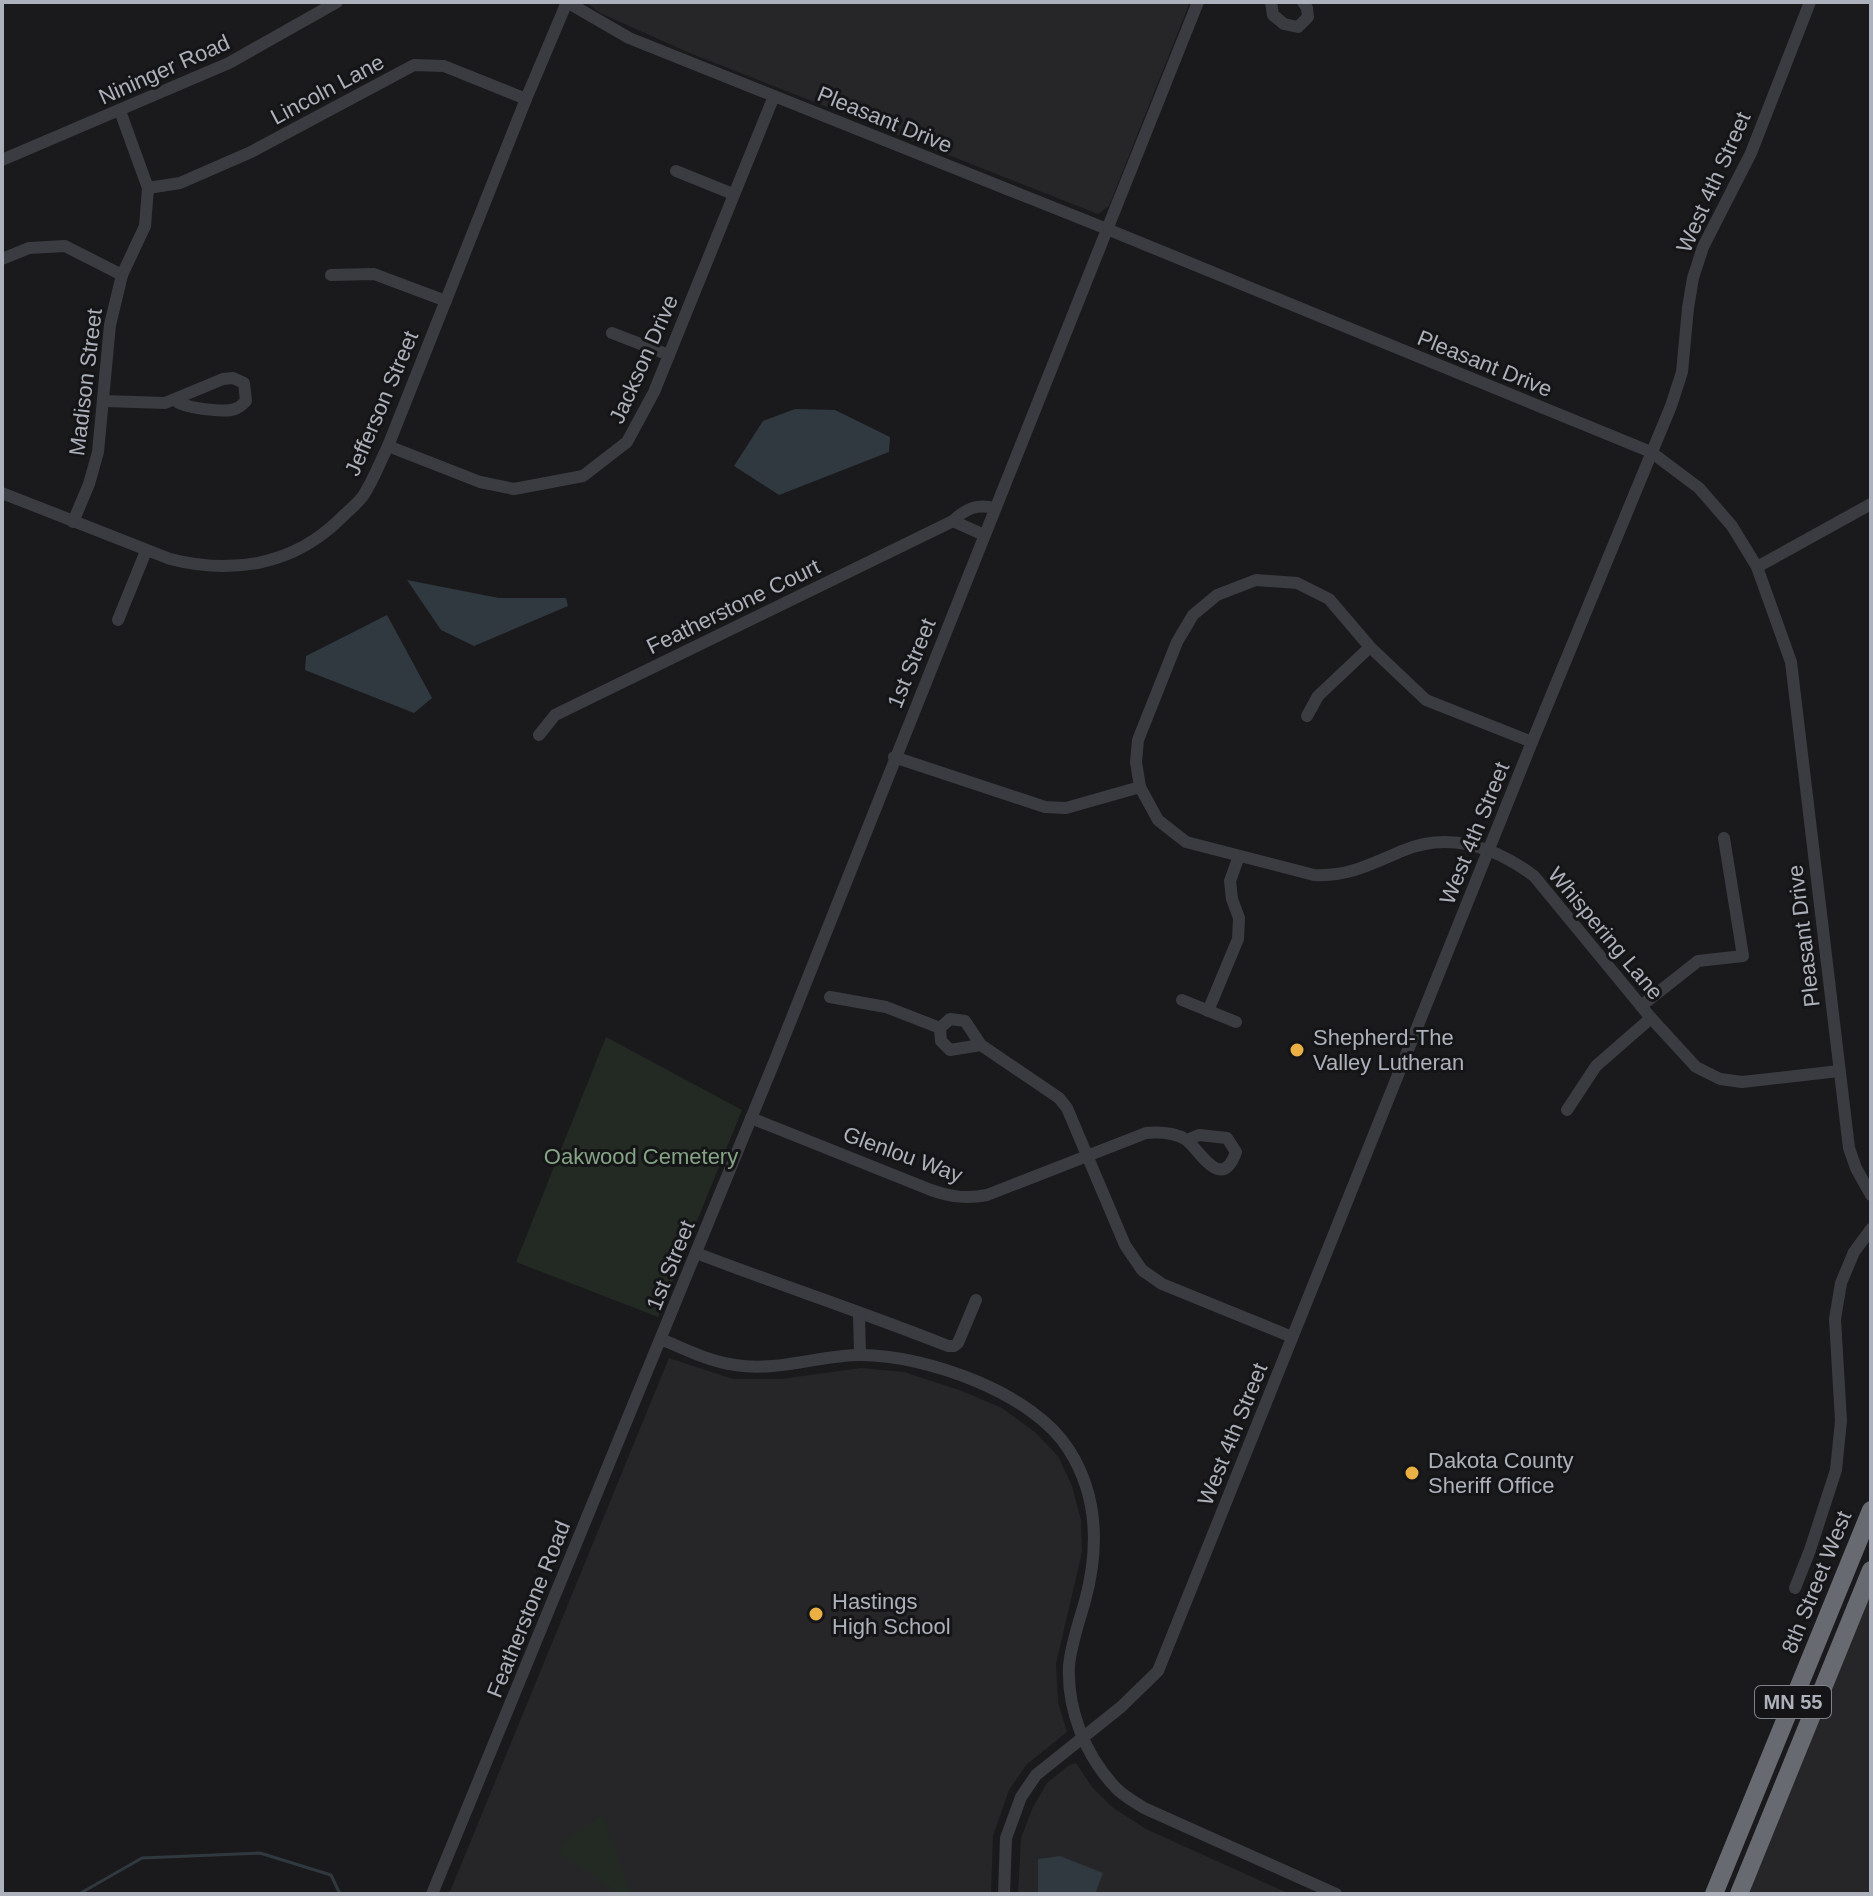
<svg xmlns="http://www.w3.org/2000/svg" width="1873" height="1896" font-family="Helvetica,sans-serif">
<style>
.built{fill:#262629}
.green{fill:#222a23}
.water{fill:#30393f}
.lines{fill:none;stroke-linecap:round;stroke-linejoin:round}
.stream{stroke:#30393f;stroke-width:3}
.minor{stroke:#3b3c41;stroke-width:12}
.highway{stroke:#676a71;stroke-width:18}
.poi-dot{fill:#eab044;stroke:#151517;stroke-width:3}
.labels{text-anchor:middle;stroke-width:6;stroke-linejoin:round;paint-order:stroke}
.shield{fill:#151517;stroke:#7f828a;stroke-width:2}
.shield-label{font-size:20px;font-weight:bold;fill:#adb1bb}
.street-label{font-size:22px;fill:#adb1bb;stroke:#151517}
.poi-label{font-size:22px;fill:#adb1bb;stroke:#151517;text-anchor:start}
.park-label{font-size:22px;fill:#85a486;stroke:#151517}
</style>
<rect width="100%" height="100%" fill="#1a1a1c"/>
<g class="built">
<polygon points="586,2 1190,2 1109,206 1098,214 692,54 600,13"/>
<polygon points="669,1358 733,1379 781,1379 861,1368 904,1372 962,1391 1002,1408 1036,1433 1058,1456 1072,1486 1081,1520 1082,1552 1056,1664 1058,1702 1067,1732 1026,1765 1009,1790 993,1836 991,1894 449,1894"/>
<polygon points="1871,1570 1871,1894 1739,1894"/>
<polygon points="1076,1763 1092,1787 1112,1807 1146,1829 1290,1894 1018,1894 1021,1838 1033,1807 1047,1783 1068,1766"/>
</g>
<g class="green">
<polygon points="606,1037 742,1110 658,1317 516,1262"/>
<polygon points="603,1815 630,1894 619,1894 558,1852 572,1835"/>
</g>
<g class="water">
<polygon points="795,409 835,410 890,437 889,452 779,495 734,466 763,421"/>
<polygon points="407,580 499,598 566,598 568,606 474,646 441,630"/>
<polygon points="387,615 432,698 414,713 305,670 306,656"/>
<polygon points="1060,1856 1103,1873 1095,1894 1038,1894 1038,1859"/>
</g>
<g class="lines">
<polyline class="stream" points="79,1894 142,1858 260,1853 331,1875 340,1894"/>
<g class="minor">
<polyline points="567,2 629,38 1107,229 1651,452 1699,488 1732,526 1757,567 1791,662 1849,1148 1856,1168 1871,1195"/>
<polyline points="1271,2 1273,15 1284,24 1298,27 1308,17 1307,8 1303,2"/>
<polyline points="2,160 229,63 337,2"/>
<polyline points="676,171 733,194"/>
<polyline points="148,188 180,183 251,152 414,65 444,66 526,99"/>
<polyline points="2,259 29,248 65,246 122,275"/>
<polyline points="331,275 374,274 446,301"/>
<polyline points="612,333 669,355"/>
<path d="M 105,401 L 165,403 L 223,379 L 233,378 L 244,383 L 246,401 C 244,403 238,408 235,409 C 224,413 185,408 176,401"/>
<polyline points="388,446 480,482 514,489 583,476 627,442 654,392 774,96"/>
<path d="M 2,493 L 170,559 C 233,575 294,565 341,518 C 348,511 357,504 363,496 C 373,481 380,462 388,446 L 526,99 L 567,2"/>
<polyline points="953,521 984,535"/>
<polyline points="73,522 89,484 98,452 110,325 122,275 145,226 148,188 120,111"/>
<polyline points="1757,567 1871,504"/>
<polyline points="118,620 146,551"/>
<polyline points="1307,716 1318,696 1370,647"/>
<path d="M 539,735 L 555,715 L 953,521 C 966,508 977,504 995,508"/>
<path d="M 1532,742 L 1426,700 L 1370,647 L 1329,599 L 1297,583 L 1256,580 L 1217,595 L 1193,615 L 1177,642 L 1138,740 L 1136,762 L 1140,787 L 1158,820 L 1186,842 L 1314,875 C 1348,877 1371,864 1402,851 C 1449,831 1495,847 1534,876 L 1651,1018 L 1696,1067 L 1720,1079 L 1742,1082 L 1839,1071"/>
<polyline points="894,757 1045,807 1066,808 1140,787"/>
<polyline points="830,997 886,1007 940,1028"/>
<polyline points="1182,1000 1236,1022"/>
<polyline points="1641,1006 1698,961 1743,956 1724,838"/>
<polyline points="1208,1011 1238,939 1239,918 1232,899 1230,881 1239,856"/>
<polyline points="981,1045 950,1050 941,1041 940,1028 950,1019 965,1021 981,1045 1059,1098 1067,1108 1125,1245 1142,1270 1162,1284 1292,1337"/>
<polyline points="1567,1110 1596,1066 1651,1018"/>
<path d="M 751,1118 L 931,1190 C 951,1197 967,1199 987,1195 L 1146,1133 C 1159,1132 1173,1132 1185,1139 C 1199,1148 1221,1194 1236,1152 L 1227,1138 L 1199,1135 L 1187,1140"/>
<path d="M 696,1253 C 780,1285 865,1313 948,1346 L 954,1346 L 958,1343 L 976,1300"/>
<polyline points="859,1313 860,1355"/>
<path d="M 661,1339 C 684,1349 710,1362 735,1365 C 778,1372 819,1355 861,1355 C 926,1355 1034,1393 1069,1450 C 1099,1497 1099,1549 1085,1601 C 1079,1622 1071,1644 1069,1666 C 1067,1709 1085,1755 1115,1787 C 1123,1796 1135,1802 1144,1808 L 1336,1894"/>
<polyline points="1795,1588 1810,1550 1836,1470 1841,1421 1835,1319 1841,1283 1854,1252 1871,1229"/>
<polyline points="432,1894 775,1060 1198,2"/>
<polyline points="1004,1894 1006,1838 1021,1797 1036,1775 1121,1707 1158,1671 1532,742 1671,406 1682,372 1688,308 1693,278 1703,247 1751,153 1810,2"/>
</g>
<g class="highway">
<polyline points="1714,1894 1871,1510"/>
<polyline points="1739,1894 1871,1570"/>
</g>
</g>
<g class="poi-dot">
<circle cx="1297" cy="1050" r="8"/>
<circle cx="1412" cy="1473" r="8"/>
<circle cx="816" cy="1614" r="8"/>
</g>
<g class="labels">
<rect class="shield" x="1755" y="1686" width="76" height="32" rx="6"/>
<g class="shield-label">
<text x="1793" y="1709">MN 55</text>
</g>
<g class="street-label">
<text transform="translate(164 69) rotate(-24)" y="8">Nininger Road</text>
<text transform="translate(327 89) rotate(-28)" y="8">Lincoln Lane</text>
<text transform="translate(885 119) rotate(22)" y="8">Pleasant Drive</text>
<text transform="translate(1713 182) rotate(-66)" y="8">West 4th Street</text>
<text transform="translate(643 359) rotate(-66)" y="8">Jackson Drive</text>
<text transform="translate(1485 363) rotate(22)" y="8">Pleasant Drive</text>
<text transform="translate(85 382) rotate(-83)" y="8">Madison Street</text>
<text transform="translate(381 403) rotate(-67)" y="8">Jefferson Street</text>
<text transform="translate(733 606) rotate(-26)" y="8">Featherstone Court</text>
<text transform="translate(911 663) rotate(-68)" y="8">1st Street</text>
<text transform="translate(1474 833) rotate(-68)" y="8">West 4th Street</text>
<text transform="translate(1606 933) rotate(50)" y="8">Whispering Lane</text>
<text transform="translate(1803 936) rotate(-97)" y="8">Pleasant Drive</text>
<text transform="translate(903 1154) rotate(20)" y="8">Glenlou Way</text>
<text transform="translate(670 1265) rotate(-68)" y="8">1st Street</text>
<text transform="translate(1232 1434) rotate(-68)" y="8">West 4th Street</text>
<text transform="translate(1816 1582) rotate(-68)" y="8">8th Street West</text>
<text transform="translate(528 1609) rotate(-68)" y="8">Featherstone Road</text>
</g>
<g class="poi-label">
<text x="1313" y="1045">Shepherd-The<tspan x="1313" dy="25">Valley Lutheran</tspan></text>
<text x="1428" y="1468">Dakota County<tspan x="1428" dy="25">Sheriff Office</tspan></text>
<text x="832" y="1609">Hastings<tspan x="832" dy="25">High School</tspan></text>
</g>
<g class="park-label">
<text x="641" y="1164">Oakwood Cemetery</text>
</g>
</g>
<rect width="1873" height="1896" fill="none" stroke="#adb1bb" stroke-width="8"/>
</svg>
